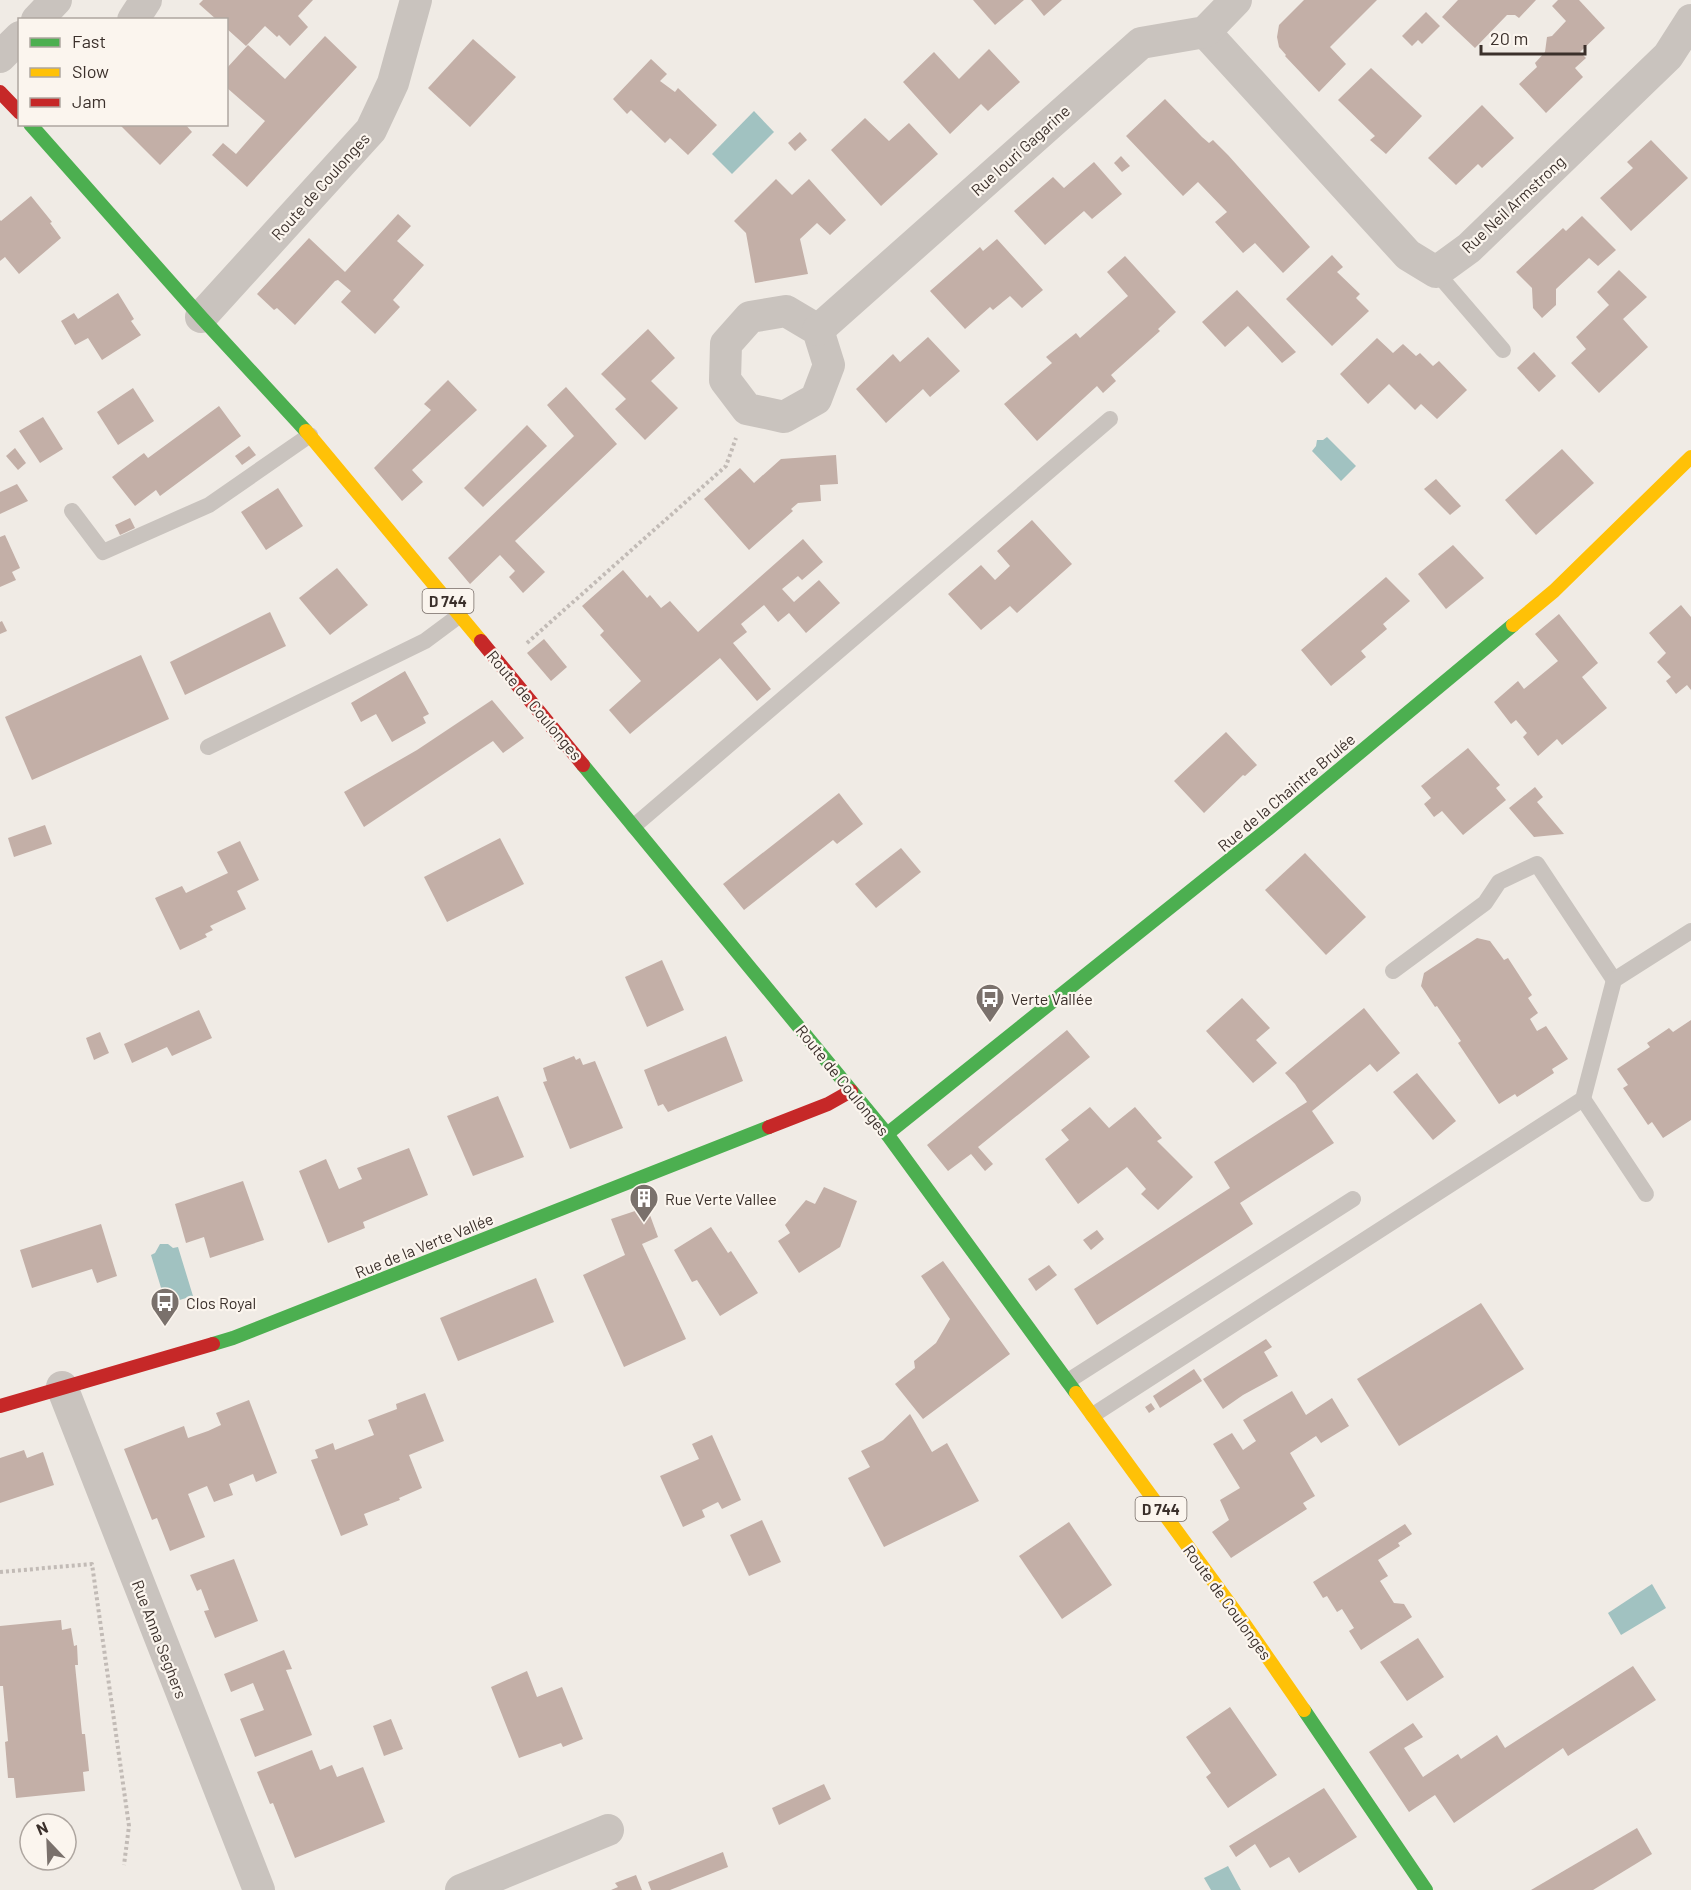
<svg xmlns="http://www.w3.org/2000/svg" width="1691" height="1890" font-family="Barlow,sans-serif">
	<style>
		.water { fill: #a1c2c1 }
		.building { fill: #c3afa7 }
		.lines { fill: none; stroke-linecap: round; stroke-linejoin: round }
		.path { stroke: #c2bbb6; stroke-width: 4; stroke-dasharray: 3 3; stroke-linecap: butt }
		.lane { stroke: #c9c3be; stroke-width: 16 }
		.street { stroke: #c9c3be; stroke-width: 32 }
		.fast { stroke: #4caf50; stroke-width: 14 }
		.slow { stroke: #ffc107; stroke-width: 14 }
		.jam { stroke: #c62828; stroke-width: 14 }
		.labels { text-anchor: middle; dominant-baseline: central; stroke-width: 4.5; stroke-linejoin: round; paint-order: stroke }
		.shield { fill: #fbf5ee; stroke: #756b66; stroke-width: 1.5 }
		.shield-label { font-size: 15px; font-weight: bold; fill: #3b302b }
		.street-label { font-size: 16px; fill: #3b302b; stroke: #fbf5ee }
		.poi-label { font-size: 16px; fill: #3b302b; stroke: #fbf5ee; text-anchor: start }
	</style>
	<rect width="100%" height="100%" fill="#f0ebe5"/>
	<g class="water">
		<polygon points="754,111 774,132 732,174 712,154"/>
		<polygon points="1327,437 1356,466 1341,481 1312,451 1316,446 1317,440 1323,440"/>
		<polygon points="160,1244 168,1244 173,1248 178,1247 193,1296 166,1304 151,1255 155,1253"/>
		<polygon points="1652,1584 1666,1608 1621,1635 1608,1613"/>
		<polygon points="1228,1866 1241,1890 1211,1890 1204,1878"/>
	</g>
	<g class="building">
		<polygon points="203,0 313,0 298,16 308,27 290,46 279,35 277,37 265,26 246,46 226,28 226,20 217,20 199,4"/>
		<polygon points="973,0 1024,0 995,25"/>
		<polygon points="1031,0 1062,0 1044,16"/>
		<polygon points="1304,0 1377,0 1330,47 1346,64 1319,92 1285,56 1286,55 1279,47 1277,37 1279,25"/>
		<polygon points="1458,0 1536,0 1519,18 1515,15 1507,15 1475,48 1442,17"/>
		<polygon points="1558,0 1579,0 1605,28 1580,52 1586,58 1575,68 1583,77 1546,113 1519,84 1537,67 1535,63 1545,52 1547,37 1552,36 1566,21 1552,6"/>
		<polygon points="1426,12 1440,26 1422,44 1418,40 1412,46 1402,36"/>
		<polygon points="325,36 357,67 247,187 212,155 223,143 236,154 265,121 226,87 226,69 248,45 285,79"/>
		<polygon points="473,39 516,77 470,127 428,88"/>
		<polygon points="989,49 1020,82 988,111 981,104 950,134 903,82 934,52 959,79"/>
		<polygon points="651,59 667,74 660,81 675,92 678,88 717,125 688,155 670,138 665,143 631,110 627,114 613,99"/>
		<polygon points="1371,68 1422,116 1386,154 1370,140 1375,136 1338,100"/>
		<polygon points="1165,99 1202,137 1209,143 1213,140 1228,155 1310,247 1283,273 1255,243 1243,253 1215,222 1227,212 1198,182 1183,196 1126,136"/>
		<polygon points="1482,105 1514,138 1482,168 1478,164 1456,185 1428,158"/>
		<polygon points="865,118 889,141 909,123 938,154 881,206 831,150"/>
		<polygon points="119,124 185,124 192,132 160,165"/>
		<polygon points="800,132 807,140 795,151 788,143"/>
		<polygon points="1651,140 1688,178 1631,231 1600,198 1633,168 1627,162"/>
		<polygon points="1121,156 1130,166 1122,172 1114,163"/>
		<polygon points="1094,162 1122,194 1092,219 1084,211 1045,245 1014,211 1053,177 1064,188"/>
		<polygon points="776,179 792,195 809,179 846,220 830,235 817,223 800,239 808,274 755,283 746,233 734,221"/>
		<polygon points="31,196 52,222 50,223 61,238 19,274 5,257 0,261 0,220 1,221"/>
		<polygon points="398,214 411,226 397,241 424,265 393,300 400,307 375,334 341,302 351,291 338,280 335,281 295,325 277,308 274,310 257,294 309,238 345,272"/>
		<polygon points="1582,216 1616,250 1598,266 1589,258 1556,289 1556,305 1542,318 1533,308 1532,288 1516,272 1563,228 1566,231"/>
		<polygon points="997,239 1043,290 1022,308 1010,296 993,310 990,307 965,329 930,291 980,247 983,251"/>
		<polygon points="1332,255 1343,267 1337,272 1360,294 1356,298 1369,311 1332,346 1286,299"/>
		<polygon points="1125,256 1176,312 1158,329 1160,331 1111,375 1116,381 1103,393 1097,386 1037,441 1004,404 1052,363 1046,357 1076,333 1080,338 1128,296 1107,272"/>
		<polygon points="1619,270 1647,297 1623,319 1648,347 1599,393 1571,363 1586,349 1576,337 1609,305 1597,292"/>
		<polygon points="1237,290 1296,352 1282,363 1248,326 1225,347 1202,322"/>
		<polygon points="118,293 134,319 131,321 141,335 102,360 88,338 75,345 61,321 74,313 78,319"/>
		<polygon points="648,329 675,358 651,381 678,408 645,440 615,409 626,399 601,374"/>
		<polygon points="928,337 960,371 930,397 923,389 886,423 856,389 893,354 900,362"/>
		<polygon points="1377,338 1393,353 1403,344 1416,356 1420,353 1433,366 1439,361 1467,390 1437,419 1421,404 1415,410 1389,384 1368,404 1340,374"/>
		<polygon points="1534,352 1556,376 1539,392 1517,368"/>
		<polygon points="448,380 477,410 412,470 423,482 402,501 374,468 431,410 424,404"/>
		<polygon points="566,387 617,444 515,541 545,572 523,593 509,577 515,571 500,555 470,584 448,558 574,436 547,405"/>
		<polygon points="133,388 154,421 118,445 97,412"/>
		<polygon points="219,406 241,436 160,496 156,490 135,506 112,477 144,453 148,458"/>
		<polygon points="43,417 63,449 40,463 19,431"/>
		<polygon points="527,425 547,446 483,507 464,488"/>
		<polygon points="249,446 256,455 242,465 235,456"/>
		<polygon points="15,448 26,463 18,470 6,456"/>
		<polygon points="1562,449 1594,483 1536,535 1505,500"/>
		<polygon points="836,455 838,484 820,485 821,501 798,503 791,509 793,511 749,550 704,499 740,468 754,483 781,459"/>
		<polygon points="1436,479 1461,506 1450,515 1424,489"/>
		<polygon points="17,484 28,501 0,514 0,492"/>
		<polygon points="278,488 303,526 266,550 241,512"/>
		<polygon points="130,518 135,528 120,535 115,525"/>
		<polygon points="1032,520 1072,564 1017,613 1010,606 981,630 948,594 981,565 995,580 1010,566 997,551"/>
		<polygon points="5,535 20,568 12,572 16,580 0,587 0,537"/>
		<polygon points="803,539 823,562 802,580 798,576 782,589 794,602 819,580 840,603 806,633 789,613 778,622 764,605 741,624 747,632 733,643 771,689 757,701 720,658 630,734 609,710 641,681 600,635 604,631 582,606 623,570 647,598 650,595 661,608 670,601 698,632"/>
		<polygon points="1453,545 1484,578 1446,609 1418,574"/>
		<polygon points="337,568 368,605 330,635 299,598"/>
		<polygon points="1386,577 1410,601 1383,624 1387,629 1361,651 1366,657 1331,686 1301,650"/>
		<polygon points="1681,605 1691,617 1691,690 1687,685 1676,694 1666,681 1671,677 1657,662 1666,653 1649,633"/>
		<polygon points="270,612 286,646 185,695 170,662"/>
		<polygon points="1559,614 1598,663 1582,677 1607,708 1562,745 1557,739 1538,756 1523,737 1527,733 1516,720 1511,724 1494,702 1518,681 1524,689 1558,661 1535,634"/>
		<polygon points="2,621 7,631 0,634 0,622"/>
		<polygon points="544,639 567,667 551,681 527,653"/>
		<polygon points="141,655 169,719 32,780 5,717"/>
		<polygon points="405,671 429,714 423,717 426,723 392,742 376,714 361,722 351,703"/>
		<polygon points="492,700 524,738 503,753 493,741 364,827 344,792 417,750"/>
		<polygon points="1226,732 1257,765 1245,776 1243,775 1204,813 1174,781"/>
		<polygon points="1468,748 1500,785 1496,788 1506,800 1463,835 1442,811 1434,817 1424,804 1431,798 1421,786"/>
		<polygon points="1535,787 1543,797 1537,802 1564,834 1534,837 1509,808"/>
		<polygon points="839,793 863,824 837,844 833,840 744,910 723,884"/>
		<polygon points="45,825 52,844 14,857 8,838"/>
		<polygon points="500,838 524,884 447,922 424,877"/>
		<polygon points="240,841 259,880 237,891 246,909 210,926 213,930 205,934 207,937 180,950 155,898 182,886 186,893 228,873 217,852"/>
		<polygon points="901,848 921,872 876,908 855,884"/>
		<polygon points="1305,853 1366,917 1326,955 1265,890"/>
		<polygon points="1477,938 1490,941 1504,960 1508,958 1532,995 1528,998 1538,1013 1530,1019 1537,1031 1546,1026 1568,1059 1552,1069 1554,1073 1517,1097 1515,1094 1499,1104 1458,1043 1461,1041 1437,1006 1435,1007 1421,986 1424,973"/>
		<polygon points="662,960 684,1010 647,1027 625,977"/>
		<polygon points="1242,998 1270,1028 1256,1040 1277,1063 1253,1083 1206,1031"/>
		<polygon points="1364,1008 1400,1053 1377,1072 1370,1064 1312,1111 1334,1143 1240,1203 1253,1224 1097,1325 1074,1289 1230,1188 1214,1162 1307,1102 1295,1084 1285,1073"/>
		<polygon points="199,1010 212,1038 172,1056 167,1047 132,1063 124,1044"/>
		<polygon points="1691,1020 1691,1120 1663,1138 1652,1122 1648,1125 1623,1088 1628,1085 1617,1069 1650,1047 1647,1043 1669,1028 1673,1032"/>
		<polygon points="1067,1030 1090,1057 978,1147 993,1164 985,1171 971,1154 948,1171 927,1145"/>
		<polygon points="100,1032 109,1053 94,1060 86,1038"/>
		<polygon points="726,1036 743,1081 668,1112 663,1104 658,1106 644,1070"/>
		<polygon points="574,1056 576,1060 580,1058 583,1065 595,1061 623,1128 570,1149 543,1082 547,1081 543,1068"/>
		<polygon points="1417,1073 1456,1121 1433,1140 1393,1092"/>
		<polygon points="498,1096 524,1157 473,1176 447,1116"/>
		<polygon points="1090,1107 1109,1128 1135,1107 1162,1138 1157,1141 1193,1177 1158,1210 1141,1194 1146,1189 1127,1167 1078,1204 1045,1159 1069,1140 1061,1130"/>
		<polygon points="409,1148 428,1195 363,1222 365,1228 328,1243 299,1171 326,1159 339,1189 362,1179 357,1168"/>
		<polygon points="243,1181 264,1240 210,1258 204,1237 186,1243 175,1204"/>
		<polygon points="824,1187 857,1201 840,1247 799,1273 778,1241 790,1233 785,1225 806,1200 815,1204"/>
		<polygon points="647,1207 658,1237 642,1244 686,1339 624,1367 583,1275 625,1255 611,1219"/>
		<polygon points="101,1224 117,1276 97,1283 92,1269 32,1288 20,1250"/>
		<polygon points="711,1227 728,1253 731,1251 758,1293 720,1316 697,1280 692,1282 674,1250"/>
		<polygon points="1097,1230 1104,1239 1091,1250 1083,1240"/>
		<polygon points="943,1261 1010,1354 923,1419 895,1384 915,1368 914,1361 936,1343 950,1319 921,1276"/>
		<polygon points="1049,1265 1057,1275 1036,1291 1028,1279"/>
		<polygon points="536,1278 554,1322 458,1361 440,1318"/>
		<polygon points="1481,1303 1524,1369 1399,1446 1357,1379"/>
		<polygon points="1266,1339 1272,1347 1264,1352 1278,1376 1243,1395 1223,1409 1203,1379"/>
		<polygon points="1194,1369 1202,1381 1160,1408 1153,1396"/>
		<polygon points="1292,1391 1306,1415 1332,1398 1349,1426 1321,1443 1316,1436 1290,1453 1315,1496 1303,1503 1307,1509 1231,1558 1212,1532 1229,1520 1220,1500 1240,1488 1213,1444 1232,1433 1243,1450 1256,1441 1243,1420"/>
		<polygon points="425,1393 444,1441 409,1455 422,1488 399,1498 400,1500 364,1514 368,1525 341,1536 311,1460 318,1458 315,1450 333,1443 335,1450 374,1435 368,1420 397,1409 396,1404"/>
		<polygon points="249,1400 277,1473 256,1482 253,1474 229,1484 233,1495 214,1502 207,1486 188,1494 205,1537 170,1551 157,1518 152,1520 124,1449 184,1426 188,1438 208,1431 221,1425 216,1413"/>
		<polygon points="1151,1403 1155,1409 1149,1413 1145,1407"/>
		<polygon points="910,1414 932,1452 947,1443 979,1501 884,1547 848,1478 870,1467 861,1451 883,1440"/>
		<polygon points="712,1435 741,1500 722,1509 718,1502 702,1510 705,1517 683,1527 660,1476 699,1459 692,1444"/>
		<polygon points="24,1450 27,1458 43,1452 54,1485 0,1503 0,1458"/>
		<polygon points="762,1520 781,1562 749,1576 730,1535"/>
		<polygon points="1069,1522 1112,1585 1062,1619 1019,1556"/>
		<polygon points="1405,1524 1412,1534 1398,1543 1400,1546 1378,1560 1388,1576 1380,1581 1394,1603 1404,1604 1412,1617 1361,1650 1349,1631 1354,1628 1342,1609 1337,1612 1327,1596 1323,1598 1313,1582"/>
		<polygon points="234,1559 258,1621 215,1638 204,1611 209,1610 201,1589 197,1591 190,1575"/>
		<polygon points="61,1620 62,1630 71,1628 74,1646 77,1645 78,1665 75,1665 82,1734 85,1734 89,1771 83,1772 85,1791 16,1798 14,1778 8,1778 5,1742 8,1741 3,1686 0,1686 0,1626"/>
		<polygon points="1418,1638 1444,1677 1407,1701 1380,1662"/>
		<polygon points="284,1650 292,1669 286,1670 312,1735 255,1757 240,1719 264,1710 253,1683 231,1692 224,1674"/>
		<polygon points="1633,1666 1656,1700 1568,1756 1563,1748 1454,1823 1435,1795 1409,1812 1369,1752 1413,1723 1423,1737 1404,1748 1423,1777 1458,1754 1461,1759 1497,1735 1505,1748"/>
		<polygon points="527,1671 537,1697 562,1687 583,1739 563,1747 561,1743 519,1758 491,1687"/>
		<polygon points="1230,1707 1277,1775 1228,1808 1206,1777 1211,1773 1186,1737"/>
		<polygon points="391,1719 403,1749 384,1756 373,1726"/>
		<polygon points="312,1750 320,1770 332,1765 337,1777 363,1767 385,1822 295,1858 273,1803 270,1804 257,1772"/>
		<polygon points="824,1784 831,1799 779,1825 772,1808"/>
		<polygon points="1324,1788 1357,1837 1299,1873 1289,1857 1270,1868 1255,1844 1236,1857 1229,1846"/>
		<polygon points="1637,1828 1652,1854 1593,1890 1531,1890"/>
		<polygon points="723,1852 728,1867 670,1890 651,1890 648,1882"/>
		<polygon points="636,1875 642,1890 611,1890 618,1887 615,1883"/>
	</g>
	<g class="lines">
		<g class="path">
			<polyline points="527,643 726,466 736,438"/>
			<polyline points="0,1572 92,1564 129,1826 124,1865"/>
		</g>
		<g class="lane">
			<polyline points="1436,272 1503,350"/>
			<polyline points="72,511 103,552 209,505 310,435"/>
			<polyline points="208,747 425,641 460,615"/>
			<polyline points="634,826 1110,419"/>
			<polyline points="1393,971 1485,903 1499,882 1537,864 1614,980"/>
			<polyline points="1583,1099 1646,1194"/>
			<polyline points="1068,1381 1353,1199"/>
			<polyline points="1093,1415 1583,1099 1614,980 1691,931"/>
		</g>
		<g class="street">
			<polyline points="37,20 56,0"/>
			<polyline points="133,20 146,0"/>
			<polyline points="1205,32 1408,255 1436,272 1469,248 1668,56 1691,20"/>
			<polyline points="0,57 20,37"/>
			<polygon points="786,311 818,330 829,365 816,399 784,417 747,409 725,380 726,344 750,317"/>
			<polyline points="201,317 371,130 393,83 416,0"/>
			<polyline points="818,330 1141,43 1205,32 1236,0"/>
			<polyline points="62,1387 259,1890"/>
			<polyline points="461,1890 608,1830"/>
		</g>
		<g class="fast">
			<polyline points="30,124 201,317 306,431"/>
			<polyline points="583,765 887,1134 1076,1393"/>
			<polyline points="887,1134 1268,829 1513,625"/>
			<polyline points="213,1344 233,1338 769,1127"/>
			<polyline points="1304,1710 1426,1890"/>
		</g>
		<g class="slow">
			<polyline points="306,431 481,641"/>
			<polyline points="1513,625 1554,591 1691,457"/>
			<polyline points="1076,1393 1243,1622 1304,1710"/>
		</g>
		<g class="jam">
			<polyline points="0,92 20,113"/>
			<polyline points="481,641 583,765"/>
			<polyline points="769,1127 828,1104 851,1091"/>
			<polyline points="0,1406 213,1344"/>
		</g>
	</g>
	<defs>
		<g id="bus-pin" transform="scale(1.5)"><path d="M0 17L-7.5 6A9.5 9.5 0 1 1 7.5 6Z" fill="#7a716c" stroke="#fbf5ee"/><path d="M-5-6H5V4H4V6H2V4H-2V6H-4V4H-5ZM-3.5-4V0h7V-4ZM-3.5 1.2v1.5H-2V1.2ZM2 1.2v1.5H3.5V1.2Z" fill="#fff"/></g>
		<g id="building-pin" transform="scale(1.5)"><path d="M0 17L-7.5 6A9.5 9.5 0 1 1 7.5 6Z" fill="#7a716c" stroke="#fbf5ee"/><path d="M-4-6H4V6H1V3H-1V6H-4ZM-2.5-4.3h1.7v1.8h-1.7ZM.8-4.3h1.7v1.8H.8ZM-2.5-1h1.7V.8h-1.7ZM.8-1h1.7V.8H.8Z" fill="#fff"/></g>
	</defs>
	<g fill-rule="evenodd">
		<use href="#bus-pin" x="990" y="998"/>
		<use href="#building-pin" x="644" y="1198"/>
		<use href="#bus-pin" x="165" y="1302"/>
	</g>
	<g class="labels">
		<g class="shield">
			<rect x="422.5" y="589" width="51" height="24" rx="4.5"/>
			<rect x="1135.5" y="1497" width="51" height="24" rx="4.5"/>
		</g>
		<g class="shield-label">
			<text x="448" y="601">D 744</text>
			<text x="1161" y="1509">D 744</text>
		</g>
		<g class="street-label">
			<text transform="translate(1020 150) rotate(-42)">Rue Iouri Gagarine</text>
			<text transform="translate(320 186) rotate(-48)">Route de Coulonges</text>
			<text transform="translate(1513 204) rotate(-43)">Rue Neil Armstrong</text>
			<text transform="translate(535 705) rotate(50)">Route de Coulonges</text>
			<text transform="translate(1286 792) rotate(-40)">Rue de la Chaintre Brulée</text>
			<text transform="translate(843 1080) rotate(51)">Route de Coulonges</text>
			<text transform="translate(424 1245) rotate(-22)">Rue de la Verte Vallée</text>
			<text transform="translate(1228 1602) rotate(54)">Route de Coulonges</text>
			<text transform="translate(160 1639) rotate(69)">Rue Anna Seghers</text>
		</g>
		<g class="poi-label">
			<text x="1011" y="998">Verte Vallée</text>
			<text x="665" y="1198">Rue Verte Vallee</text>
			<text x="186" y="1302">Clos Royal</text>
		</g>
	</g>
	<rect x="18" y="18" width="210" height="108" fill="#fbf5ee" stroke="#aea6a0" stroke-width="1.5"/>
	<rect x="30" y="38" width="30" height="9" fill="#4caf50" stroke="#aea6a0" stroke-width="1.5"/>
	<text x="72" y="48" font-size="18" fill="#3b302b">Fast</text>
	<rect x="30" y="68" width="30" height="9" fill="#ffc107" stroke="#aea6a0" stroke-width="1.5"/>
	<text x="72" y="78" font-size="18" fill="#3b302b">Slow</text>
	<rect x="30" y="98" width="30" height="9" fill="#c62828" stroke="#aea6a0" stroke-width="1.5"/>
	<text x="72" y="108" font-size="18" fill="#3b302b">Jam</text>
	<g transform="translate(48 1842) rotate(337)"><circle r="28" fill="#fbf5ee" stroke="#aea6a0" stroke-width="1.5"/>
	<path d="M0-4.5L10 22L0 15L-10 22Z" fill="#7a716c"/>
	<text y="-9" font-size="16" font-weight="bold" text-anchor="middle" fill="#3b302b">N</text>
	</g>
	<path d="M1481 45v9h104v-9" fill="none" stroke="#3b302b" stroke-width="3"/>
	<text x="1490" y="45" font-size="18" fill="#3b302b" stroke="#fbf5ee" stroke-width="4.5" paint-order="stroke">20 m</text>
</svg>
